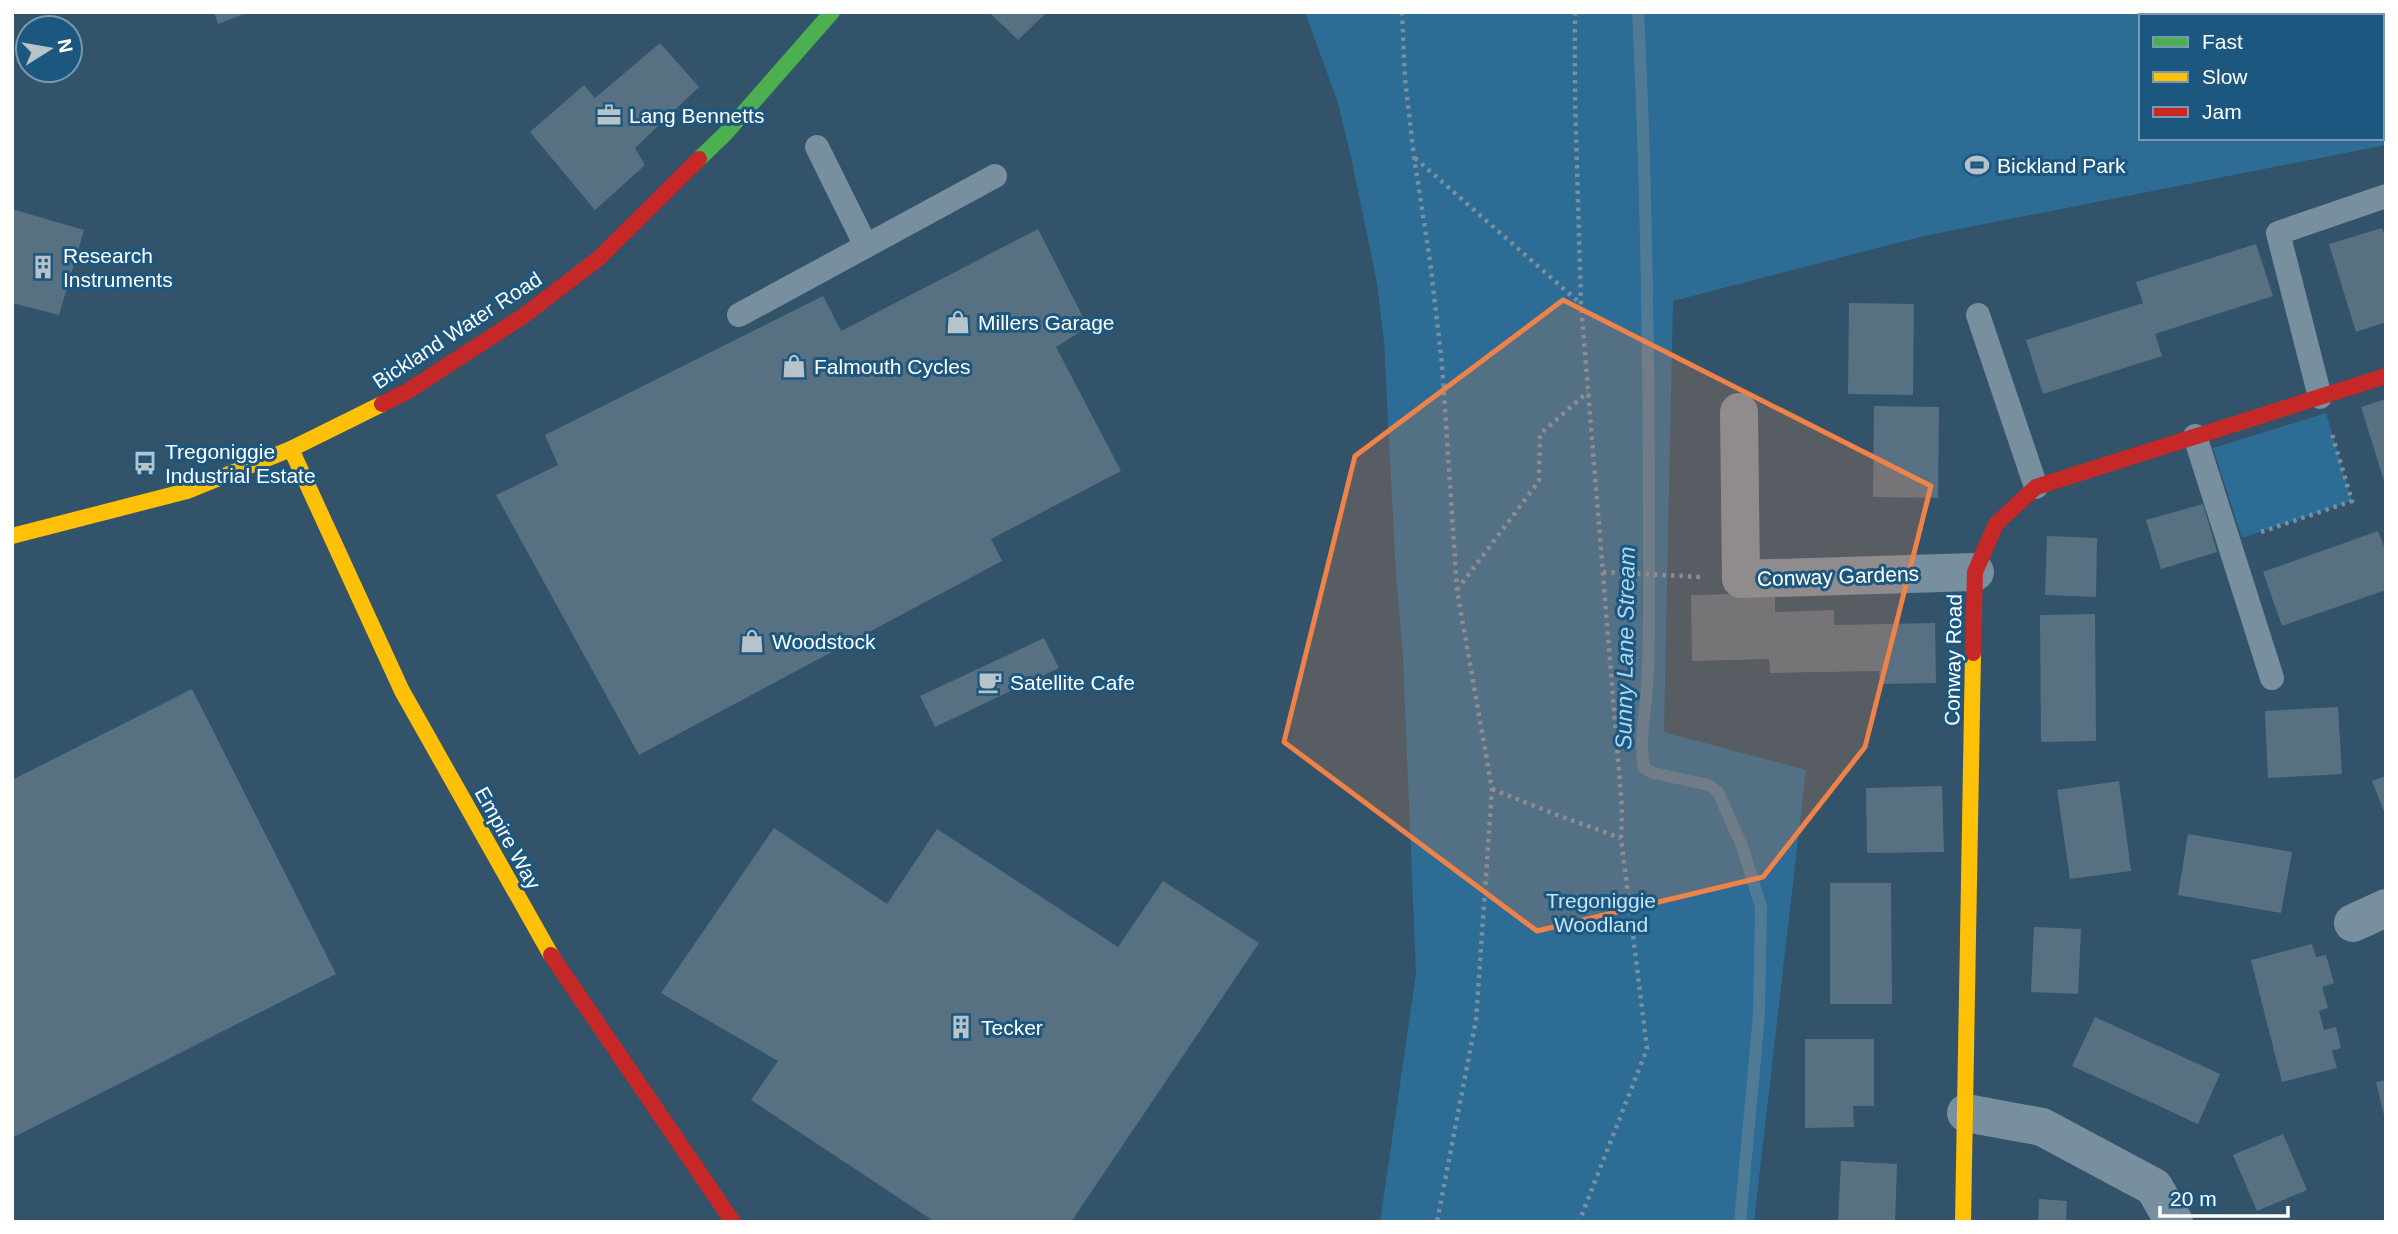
<svg xmlns="http://www.w3.org/2000/svg" width="2398" height="1234" font-family="Arial,sans-serif">
	<style>
		.green { fill: #2d6c94 }
		.lines { fill: none; stroke-linecap: round; stroke-linejoin: round }
		.stream { stroke: #507b97; stroke-width: 12 }
		.building { fill: #587182 }
		.path { stroke: #788f9f; stroke-width: 4.5; stroke-dasharray: 3.5 5; stroke-linecap: butt }
		.lane { stroke: #788f9f; stroke-width: 24 }
		.street { stroke: #788f9f; stroke-width: 38 }
		.fast { stroke: #4caf50; stroke-width: 16 }
		.slow { stroke: #ffc107; stroke-width: 16 }
		.jam { stroke: #c62828; stroke-width: 16 }
		.marked { fill: #ee8249; fill-opacity: 0.2; stroke: #ee8249; stroke-width: 5; stroke-linejoin: round }
		.labels { text-anchor: middle; dominant-baseline: central; stroke-width: 6; stroke-linejoin: round; paint-order: stroke }
		.poi-label { font-size: 21px; fill: #fff; stroke: #1c577f; text-anchor: start }
		.street-label { font-size: 21px; fill: #fff; stroke: #1c577f }
		.park-label { font-size: 21px; fill: #c3e3f7; stroke: #1c577f }
		.water-label { font-size: 23px; font-style: italic; fill: #aad6f1; stroke: #1c577f }
	</style>
	<rect width="100%" height="100%" fill="#325369"/>
	<g class="green">
		<polygon points="1305,12 2380,12 2380,16 2141,16 2141,138 2382,138 2382,25 2386,43 2386,145 1924,236 1673,301 1664,732 1806,770 1754,1222 1380,1222 1416,974 1403,658 1396,576 1384,342 1377,283 1351,157 1338,103"/>
		<polygon points="2326,413 2352,501 2242,538 2213,448"/>
	</g>
	<g class="lines">
		<path class="stream" d="M1638 12C1647 190 1649 368 1649 546 1649 593 1650 641 1647 689 1645 715 1639 741 1644 768L1653 773 1709 785 1718 792 1742 846 1761 907 1759 1015 1740 1222"/>
	</g>
	<g class="building">
		<polygon points="214,12 249,12 218,24"/>
		<polygon points="989,12 1047,12 1018,40"/>
		<polygon points="660,43 699,87 635,148 645,165 595,210 530,132 584,85 595,98"/>
		<polygon points="12,209 84,230 59,315 12,303"/>
		<polygon points="2382,228 2386,240 2386,322 2356,332 2329,244"/>
		<polygon points="1038,229 1088,327 1056,347 1121,471 991,539 1002,561 639,755 496,495 558,465 545,435 823,296 841,331"/>
		<polygon points="2256,244 2273,296 2155,334 2162,356 2043,394 2026,340 2143,303 2136,282"/>
		<polygon points="1849,303 1914,304 1913,395 1848,394"/>
		<polygon points="2386,399 2386,484 2385,484 2361,407"/>
		<polygon points="1874,406 1939,407 1938,498 1873,497"/>
		<polygon points="2203,504 2217,552 2161,569 2146,520"/>
		<polygon points="2378,531 2386,552 2386,590 2282,626 2263,572"/>
		<polygon points="2047,536 2097,538 2096,597 2045,595"/>
		<polygon points="1775,593 1775,612 1834,610 1834,625 1935,623 1936,683 1880,684 1879,671 1770,673 1769,659 1692,661 1691,595"/>
		<polygon points="2095,614 2096,741 2041,742 2040,615"/>
		<polygon points="1044,638 1059,668 935,727 920,696"/>
		<polygon points="192,689 336,974 12,1138 12,780"/>
		<polygon points="2338,707 2342,774 2268,778 2265,711"/>
		<polygon points="2386,776 2386,816 2372,781"/>
		<polygon points="2119,781 2131,871 2070,879 2057,790"/>
		<polygon points="1942,786 1944,852 1867,853 1866,788"/>
		<polygon points="774,828 887,904 937,829 1118,947 1163,881 1259,943 1071,1222 935,1222 751,1100 778,1061 661,993"/>
		<polygon points="2188,834 2292,852 2281,913 2178,895"/>
		<polygon points="1830,883 1891,883 1892,1004 1830,1004"/>
		<polygon points="2034,927 2081,929 2078,994 2031,992"/>
		<polygon points="2312,944 2316,957 2326,955 2334,983 2322,987 2328,1008 2319,1011 2324,1030 2336,1027 2341,1048 2332,1051 2337,1068 2282,1082 2251,960"/>
		<polygon points="2095,1017 2220,1074 2198,1124 2072,1066"/>
		<polygon points="1805,1039 1874,1039 1874,1106 1853,1106 1854,1127 1805,1128"/>
		<polygon points="2386,1080 2386,1119 2385,1119 2376,1082"/>
		<polygon points="2283,1134 2307,1190 2257,1211 2233,1155"/>
		<polygon points="1841,1161 1897,1164 1895,1222 1838,1222"/>
		<polygon points="2039,1199 2067,1201 2066,1222 2038,1222"/>
	</g>
	<g class="lines">
		<g class="path">
			<polyline points="1402,12 1405,79 1414,157 1430,261 1442,364 1457,590 1492,789 1476,1020 1437,1222"/>
			<polyline points="1575,12 1575,99 1581,304 1622,808 1621,838 1647,1049 1579,1222"/>
			<polyline points="1415,158 1581,304"/>
			<polyline points="2261,532 2352,501 2332,434"/>
			<polyline points="1603,572 1702,577"/>
			<polyline points="1457,590 1539,481 1540,434 1588,392"/>
			<polyline points="1492,789 1557,815 1621,838"/>
		</g>
		<g class="lane">
			<polyline points="817,147 866,246"/>
			<polyline points="739,315 995,176"/>
			<polyline points="1978,315 2036,487"/>
			<polyline points="2320,397 2278,233 2386,196"/>
			<polyline points="2195,436 2272,678"/>
		</g>
		<g class="street">
			<polyline points="1739,412 1741,579 1975,572"/>
			<polyline points="2353,923 2386,908"/>
			<polyline points="1966,1113 2042,1127 2154,1187 2174,1222"/>
		</g>
		<polyline class="fast" points="699,159 725,134 832,12"/>
		<g class="slow">
			<polyline points="291,449 402,691 551,955"/>
			<polyline points="12,536 187,491 291,449 382,404"/>
			<polyline points="1963,1222 1973,653"/>
		</g>
		<g class="jam">
			<polyline points="382,404 408,391 522,317 598,259 699,159"/>
			<polyline points="1973,653 1975,572 1996,524 2036,487 2386,376"/>
			<polyline points="551,955 733,1222"/>
		</g>
	</g>
	<path class="marked" d="M1563 300 1931 486 1865 747 1763 877 1537 931 1284 742 1355 456Z"/>
	<defs>
		<g id="office-bare" transform="scale(1.89)"><path d="M-6-3h4V-5.5h4V-3h4V5H-6ZM-1-4.5V-3h2v-1.5ZM-6 0V1H6V0Z" fill="#b7c3ca" stroke="#1c577f" stroke-width="2.5" paint-order="stroke"/></g>
		<g id="stadium-bare" transform="scale(1.89)"><path d="M0-5a6.5 5 0 1 0 0 10a6.5 5 0 1 0 0-10ZM-3.5-1.8h7v3.6h-7Z" fill="#b7c3ca" stroke="#1c577f" stroke-width="2.5" paint-order="stroke"/></g>
		<g id="building-bare" transform="scale(1.89)"><path d="M-4-6H4V6H1V3H-1V6H-4ZM-2.5-4.3h1.7v1.8h-1.7ZM.8-4.3h1.7v1.8H.8ZM-2.5-1h1.7V.8h-1.7ZM.8-1h1.7V.8H.8Z" fill="#b7c3ca" stroke="#1c577f" stroke-width="2.5" paint-order="stroke"/></g>
		<g id="shop-bare" transform="scale(1.89)"><path d="M-5-2.5h2.3a2.7 3.5 0 0 1 5.4 0H5L5.5 6h-11ZM-1.5-2.5h3a1.5 2.3 0 0 0-3 0Z" fill="#b7c3ca" stroke="#1c577f" stroke-width="2.5" paint-order="stroke"/></g>
		<g id="bus-bare" transform="scale(1.89)"><path d="M-5-6H5V4H4V6H2V4H-2V6H-4V4H-5ZM-3.5-4V0h7V-4ZM-3.5 1.2v1.5H-2V1.2ZM2 1.2v1.5H3.5V1.2Z" fill="#b7c3ca" stroke="#1c577f" stroke-width="2.5" paint-order="stroke"/></g>
		<g id="cafe-bare" transform="scale(1.89)"><path d="M-5.5-4.5H6V0H3Q3 3.5 0 3.5H-2.5Q-5.5 3.5-5.5 0ZM3-3.2v2h1.7v-2ZM-6 4.5H4V6H-6Z" fill="#b7c3ca" stroke="#1c577f" stroke-width="2.5" paint-order="stroke"/></g>
	</defs>
	<g fill-rule="evenodd">
		<use href="#office-bare" x="609" y="115"/>
		<use href="#stadium-bare" x="1977" y="165"/>
		<use href="#building-bare" x="43" y="267"/>
		<use href="#shop-bare" x="958" y="322"/>
		<use href="#shop-bare" x="794" y="366"/>
		<use href="#bus-bare" x="145" y="463"/>
		<use href="#shop-bare" x="752" y="641"/>
		<use href="#cafe-bare" x="990" y="682"/>
		<use href="#building-bare" x="961" y="1027"/>
	</g>
	<g class="labels">
		<g class="poi-label">
			<text x="629" y="115">Lang Bennetts</text>
			<text x="1997" y="165">Bickland Park</text>
			<text x="63" y="255">Research<tspan x="63" dy="24">Instruments</tspan></text>
			<text x="978" y="322">Millers Garage</text>
			<text x="814" y="366">Falmouth Cycles</text>
			<text x="165" y="451">Tregoniggie<tspan x="165" dy="24">Industrial Estate</tspan></text>
			<text x="772" y="641">Woodstock</text>
			<text x="1010" y="682">Satellite Cafe</text>
			<text x="981" y="1027">Tecker</text>
		</g>
		<g class="street-label">
			<text transform="translate(457 330) rotate(-33)">Bickland Water Road</text>
			<text transform="translate(1838 576) rotate(-2)">Conway Gardens</text>
			<text transform="translate(1953 660) rotate(-89)">Conway Road</text>
			<text transform="translate(508 838) rotate(61)">Empire Way</text>
		</g>
		<g class="park-label">
			<text x="1601" y="900">Tregoniggie<tspan x="1601" dy="24">Woodland</tspan></text>
		</g>
		<g class="water-label">
			<text transform="translate(1625 648) rotate(-89)">Sunny Lane Stream</text>
		</g>
	</g>
	<rect width="2398" height="1234" fill="none" stroke="#ffffff" stroke-width="28"/>
	<rect x="2139" y="14" width="245" height="126" fill="#1c577f" stroke="#779ab2" stroke-width="2"/>
	<rect x="2153" y="37" width="35" height="10" fill="#4caf50" stroke="#779ab2" stroke-width="2"/>
	<text x="2202" y="49" font-size="21" fill="#ffffff">Fast</text>
	<rect x="2153" y="72" width="35" height="10" fill="#ffc107" stroke="#779ab2" stroke-width="2"/>
	<text x="2202" y="84" font-size="21" fill="#ffffff">Slow</text>
	<rect x="2153" y="107" width="35" height="10" fill="#c62828" stroke="#779ab2" stroke-width="2"/>
	<text x="2202" y="119" font-size="21" fill="#ffffff">Jam</text>
	<g transform="translate(49 49) rotate(79)"><circle r="33" fill="#1c577f" stroke="#779ab2" stroke-width="2"/>
	<path d="M0-5L12 26L0 18L-12 26Z" fill="#b7c3ca"/>
	<text y="-10" font-size="19" font-weight="bold" text-anchor="middle" fill="#ffffff">N</text>
	</g>
	<path d="M2160 1206v10h128v-10" fill="none" stroke="#ffffff" stroke-width="3.5"/>
	<text x="2170" y="1206" font-size="21" fill="#ffffff" stroke="#1c577f" stroke-width="5" paint-order="stroke">20 m</text>
</svg>
